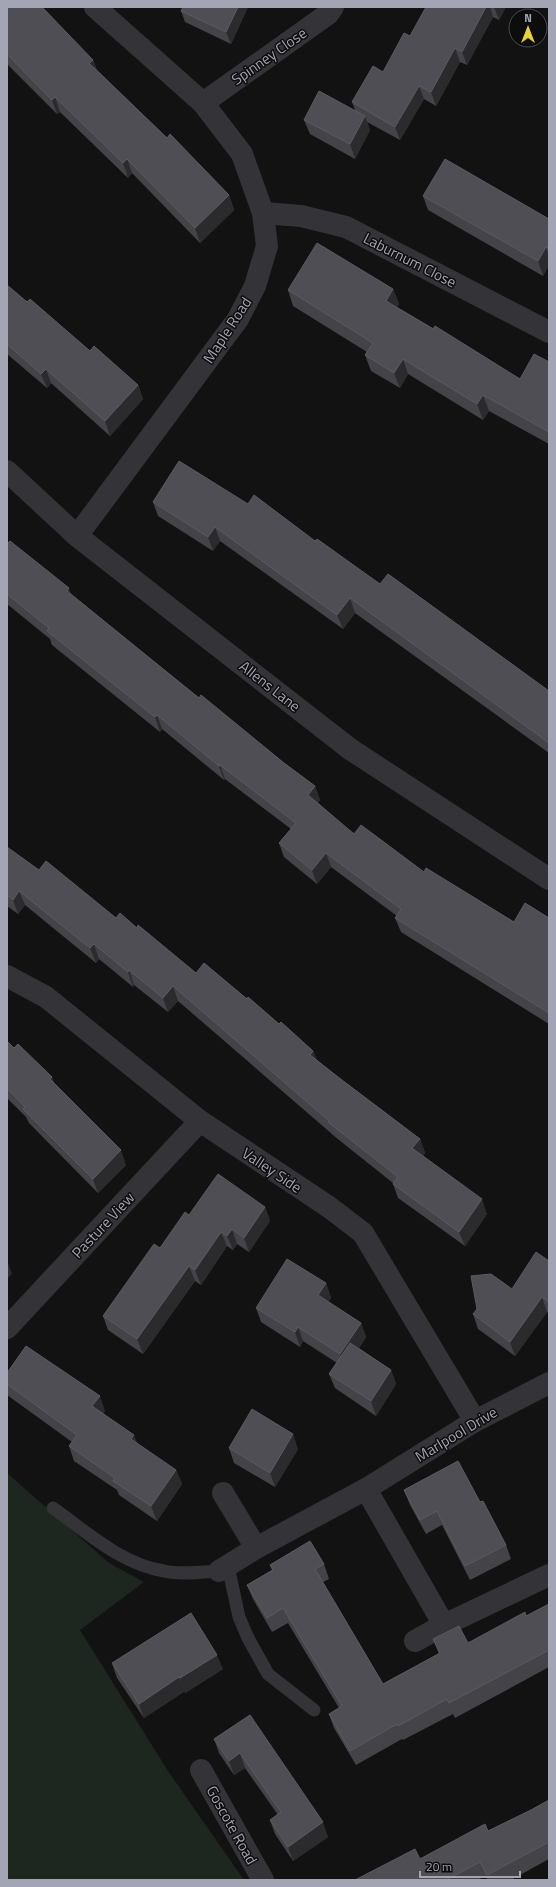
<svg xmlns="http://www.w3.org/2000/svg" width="556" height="1887" font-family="'Titillium Web',sans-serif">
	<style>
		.green { fill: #1e2620 }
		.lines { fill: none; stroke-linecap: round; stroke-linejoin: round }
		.service { stroke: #333338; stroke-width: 13 }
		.minor { stroke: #333338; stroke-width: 22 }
		.tertiary { stroke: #333338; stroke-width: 22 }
		.wall { fill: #434348 }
		.shaded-wall { fill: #2b2b2e }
		.building { fill: #4e4e54; stroke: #5b5c63 }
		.labels { text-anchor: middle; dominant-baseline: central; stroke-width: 3; stroke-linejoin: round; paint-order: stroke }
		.street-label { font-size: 15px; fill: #a4a5b4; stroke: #0d0d0e }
	</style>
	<rect width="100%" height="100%" fill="#121213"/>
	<polygon class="green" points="7,1473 109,1563 144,1582 80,1630 168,1771 244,1880 7,1880"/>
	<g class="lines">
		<g class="service">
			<path d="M53 1508C88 1533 121 1564 164 1571 182 1575 202 1572 219 1571"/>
			<polyline points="228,1566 239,1617 248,1638 268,1674 314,1710"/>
		</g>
		<g class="minor">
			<polyline points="203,103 328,14 333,7"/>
			<polyline points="263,213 301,216 346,227 549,332"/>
			<polyline points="77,536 238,319 255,286 267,246 263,213 242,154 203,103 95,7"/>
			<polyline points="7,976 46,997 200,1121 329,1207 363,1233 475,1421"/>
			<polyline points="7,1328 200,1121"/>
			<polyline points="366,1489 444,1625"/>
			<polyline points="223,1493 256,1548"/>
			<polyline points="219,1571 256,1548 366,1489 475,1421 549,1383"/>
			<polyline points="415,1641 444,1625 549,1575"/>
			<polyline points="201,1770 263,1880"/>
		</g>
		<polyline class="tertiary" points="7,471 77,536 350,749 549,879"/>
	</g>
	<g class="wall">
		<polygon points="7,7 93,60 97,70 167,138 229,195 234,210 200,243 132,173 128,178 60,112 57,114 7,64"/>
		<polygon points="183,7 248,7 231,44 185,22 181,11"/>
		<polygon points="426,7 506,7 499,20 493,17 467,65 460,62 436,106 424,99 400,140 367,122 370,130 355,159 310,134 304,120 355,110 352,102 383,72 410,36"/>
		<polygon points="423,196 549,219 549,265 543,276 428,210"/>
		<polygon points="7,285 27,302 90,351 138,385 143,399 110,436 51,383 47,388 7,354"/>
		<polygon points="393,289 399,304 397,307 520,379 549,362 549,444 489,411 483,420 408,374 400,388 371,371 365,355 367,352 293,306 288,290"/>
		<polygon points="153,502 248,504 315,541 380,584 549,691 549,753 355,613 343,629 220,541 213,551 158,516"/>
		<polygon points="7,544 71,594 136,647 199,698 284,763 315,786 320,800 318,803 354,834 514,922 549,918 549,1024 401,932 395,918 397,916 331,867 317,884 284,857 279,843 291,829 225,779 224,780 162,729 160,732 52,645 50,639 7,604"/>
		<polygon points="7,847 39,870 116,918 137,928 196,973 247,999 313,1051 317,1060 338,1077 420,1139 425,1153 423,1156 487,1214 465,1246 398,1198 393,1184 393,1183 334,1136 332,1134 178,1001 168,1012 134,985 133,987 99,959 96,963 25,905 18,914 7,906"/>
		<polygon points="7,1041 14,1048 52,1077 54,1083 126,1165 98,1193 29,1123 26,1117 7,1098"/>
		<polygon points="265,1207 270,1221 249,1252 237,1244 233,1250 227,1246 201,1285 195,1281 143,1354 108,1330 103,1316 189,1215"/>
		<polygon points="549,1261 549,1313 547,1312 515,1356 478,1329 473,1314 512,1289"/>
		<polygon points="326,1283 331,1298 328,1302 361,1323 366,1337 359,1348 391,1370 396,1384 376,1416 335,1388 329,1374 337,1363 303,1341 300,1347 261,1322 256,1308"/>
		<polygon points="7,1373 105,1411 103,1413 137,1444 176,1470 182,1484 157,1521 119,1495 117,1490 74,1461 69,1446 72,1442 7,1395"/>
		<polygon points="229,1448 298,1449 275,1487 234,1463"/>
		<polygon points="404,1490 480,1502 506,1545 511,1559 470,1580 442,1525 426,1534 410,1505"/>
		<polygon points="324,1564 329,1579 323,1582 383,1684 439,1654 433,1639 468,1643 526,1616 549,1604 549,1667 455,1718 453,1714 403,1740 402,1739 356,1765 334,1728 329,1714 339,1708 288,1623 272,1632 253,1599 247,1585 272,1570 270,1565"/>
		<polygon points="112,1663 223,1669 185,1693 185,1691 144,1718 117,1678"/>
		<polygon points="250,1715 328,1837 293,1861 275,1834 270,1820 278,1815 245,1768 234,1775 219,1753 214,1739"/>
		<polygon points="549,1800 549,1859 511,1880 488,1880 485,1876 478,1880 355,1880 420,1859 488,1831 531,1810"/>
	</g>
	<g class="shaded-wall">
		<polygon points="238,7 248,7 231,44 226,32"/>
		<polygon points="486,7 490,7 493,17 467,65 462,52"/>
		<polygon points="494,7 506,7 499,20"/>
		<polygon points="455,48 460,62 436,106 431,92"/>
		<polygon points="93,60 98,74 89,63"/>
		<polygon points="419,86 424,99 400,140 395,127"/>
		<polygon points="55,97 60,112 57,114 52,100"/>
		<polygon points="365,116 370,130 355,159 350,144"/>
		<polygon points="127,159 132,173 128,178 123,163"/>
		<polygon points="229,195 234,210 200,243 195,228"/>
		<polygon points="546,247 549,256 549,265 543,276 538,261"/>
		<polygon points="393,289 399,304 391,316 386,301"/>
		<polygon points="403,359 408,374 400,388 394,373"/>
		<polygon points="46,369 51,383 47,388 41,374"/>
		<polygon points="138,385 143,399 110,436 105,421"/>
		<polygon points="483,395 489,411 483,420 477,404"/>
		<polygon points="215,527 220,541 213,551 208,537"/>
		<polygon points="69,588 74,603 67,591"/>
		<polygon points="350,598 355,613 343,629 337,615"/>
		<polygon points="157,715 162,729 160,732 155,717"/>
		<polygon points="220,765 225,779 224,780 219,766"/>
		<polygon points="315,786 320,800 313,809 308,795"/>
		<polygon points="326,853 331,867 317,884 312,870"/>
		<polygon points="19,891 25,905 18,914 13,900"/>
		<polygon points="94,944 99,959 96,963 90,948"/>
		<polygon points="129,970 134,985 133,987 128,972"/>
		<polygon points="173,986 178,1001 168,1012 163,998"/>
		<polygon points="313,1051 319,1065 310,1055"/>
		<polygon points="52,1077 57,1091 50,1079"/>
		<polygon points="420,1139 425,1153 417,1163 412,1148"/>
		<polygon points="121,1150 126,1165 98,1193 93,1179"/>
		<polygon points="482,1199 487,1214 465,1246 459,1232"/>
		<polygon points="265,1207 270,1221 249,1252 244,1238"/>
		<polygon points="232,1229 237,1244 233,1250 227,1236"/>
		<polygon points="221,1232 227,1246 201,1285 195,1270"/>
		<polygon points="7,1260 12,1274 7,1279"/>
		<polygon points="189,1266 195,1281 143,1354 137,1339"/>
		<polygon points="326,1283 331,1298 323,1310 318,1295"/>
		<polygon points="542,1297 547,1312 515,1356 510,1342"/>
		<polygon points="361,1323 366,1337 345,1368 340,1354"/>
		<polygon points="298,1327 303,1341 300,1347 295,1332"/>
		<polygon points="391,1370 396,1384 376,1416 371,1401"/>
		<polygon points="100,1396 105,1411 97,1421 92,1406"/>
		<polygon points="293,1434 298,1449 275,1487 270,1473"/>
		<polygon points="134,1435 140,1449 131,1439"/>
		<polygon points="176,1470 182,1484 157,1521 151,1506"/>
		<polygon points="217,1655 223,1669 185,1693 180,1678"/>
		<polygon points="179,1677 185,1691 144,1718 139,1704"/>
		<polygon points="240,1753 245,1768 234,1775 229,1761"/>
		<polygon points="323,1822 328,1837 293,1861 288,1847"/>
	</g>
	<g class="building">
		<polygon points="7,7 42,7 93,60 89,63 167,138 170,134 229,195 195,228 127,159 123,163 55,97 52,100 7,54"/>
		<polygon points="183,7 238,7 226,32 181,11"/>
		<polygon points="426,7 486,7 462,52 455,48 431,92 419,86 395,127 352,102 373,66 383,72 404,33 410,36"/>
		<polygon points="319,91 365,116 350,144 304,120"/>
		<polygon points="445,159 549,219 549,248 546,247 538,261 423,196"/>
		<polygon points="317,243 393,289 386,301 433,329 435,326 520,379 534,354 549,362 549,432 483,395 477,404 403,359 394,373 365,355 373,343 288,290"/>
		<polygon points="7,285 27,302 30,299 90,351 94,346 138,385 105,421 46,369 41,374 7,344"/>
		<polygon points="179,461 248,504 254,495 315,541 317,539 380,584 388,574 549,691 549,743 350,598 337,615 215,527 208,537 153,502"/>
		<polygon points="10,541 69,588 67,591 136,647 199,698 201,695 284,763 315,786 308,795 354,834 361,825 424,872 426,868 514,922 525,903 549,918 549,1013 395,918 401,909 326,853 312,870 279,843 296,823 220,765 219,766 157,715 155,717 47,631 49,628 7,594 7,544"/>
		<polygon points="7,847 39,870 46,861 116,918 120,913 137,928 138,925 196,973 204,963 247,999 248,997 279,1024 281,1022 313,1051 310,1055 338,1077 420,1139 412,1148 482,1199 459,1232 393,1184 398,1177 328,1122 329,1121 173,986 163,998 129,970 128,972 94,944 90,948 19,891 13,900 7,895"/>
		<polygon points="7,1041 14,1048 18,1044 52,1077 50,1079 121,1150 93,1179 23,1109 25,1107 7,1088"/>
		<polygon points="218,1174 265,1207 244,1238 232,1229 227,1236 221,1232 195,1270 189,1266 137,1339 103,1316 154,1244 160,1248 185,1212 189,1215"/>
		<polygon points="536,1252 549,1261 549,1302 542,1297 510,1342 473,1314 477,1309 471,1276 491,1274 512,1289"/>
		<polygon points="287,1259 326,1283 318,1295 361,1323 340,1354 298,1327 295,1332 256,1308"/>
		<polygon points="350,1343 391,1370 371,1401 329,1374"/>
		<polygon points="26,1346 100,1396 92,1406 134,1435 131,1439 176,1470 151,1506 113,1481 115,1478 69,1446 77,1435 7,1384 7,1373"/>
		<polygon points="252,1409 293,1434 270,1473 229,1448"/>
		<polygon points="458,1461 480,1502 483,1501 506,1545 465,1566 437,1511 420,1520 404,1490"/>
		<polygon points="310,1541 324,1564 315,1569 383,1684 440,1653 433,1639 459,1626 468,1643 525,1612 526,1616 549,1604 549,1650 449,1703 447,1699 398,1726 397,1724 350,1751 329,1714 342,1706 283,1608 267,1618 247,1585 273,1570 270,1565"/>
		<polygon points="191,1613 217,1655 180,1678 179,1677 139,1704 112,1663"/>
		<polygon points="250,1715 323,1822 288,1847 270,1820 281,1812 258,1779 240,1753 229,1761 214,1739"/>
		<polygon points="549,1800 549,1842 487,1875 480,1862 446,1880 355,1880 415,1849 420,1859 485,1824 488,1831 531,1810"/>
	</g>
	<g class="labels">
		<g class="street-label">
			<text transform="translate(269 56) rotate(-35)">Spinney Close</text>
			<text transform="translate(410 260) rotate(27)">Laburnum Close</text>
			<text transform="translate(227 330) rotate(-57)">Maple Road</text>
			<text transform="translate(270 686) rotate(38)">Allens Lane</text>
			<text transform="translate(272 1170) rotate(34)">Valley Side</text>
			<text transform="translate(103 1225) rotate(-47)">Pasture View</text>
			<text transform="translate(456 1434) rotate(-31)">Marlpool Drive</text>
			<text transform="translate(232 1825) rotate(61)">Goscote Road</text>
		</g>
	</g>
	<rect width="556" height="1887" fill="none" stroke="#a4a5b4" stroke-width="16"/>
	<g transform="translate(528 28)"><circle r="19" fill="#0d0d0e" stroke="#494a50"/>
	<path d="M0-3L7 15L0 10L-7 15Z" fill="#ebd233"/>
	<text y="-6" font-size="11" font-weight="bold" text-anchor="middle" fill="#a4a5b4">N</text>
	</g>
	<path d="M420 1871v6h100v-6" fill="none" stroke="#a4a5b4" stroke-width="2"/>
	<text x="426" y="1871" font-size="12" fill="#a4a5b4" stroke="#0d0d0e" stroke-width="3" paint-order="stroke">20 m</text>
</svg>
